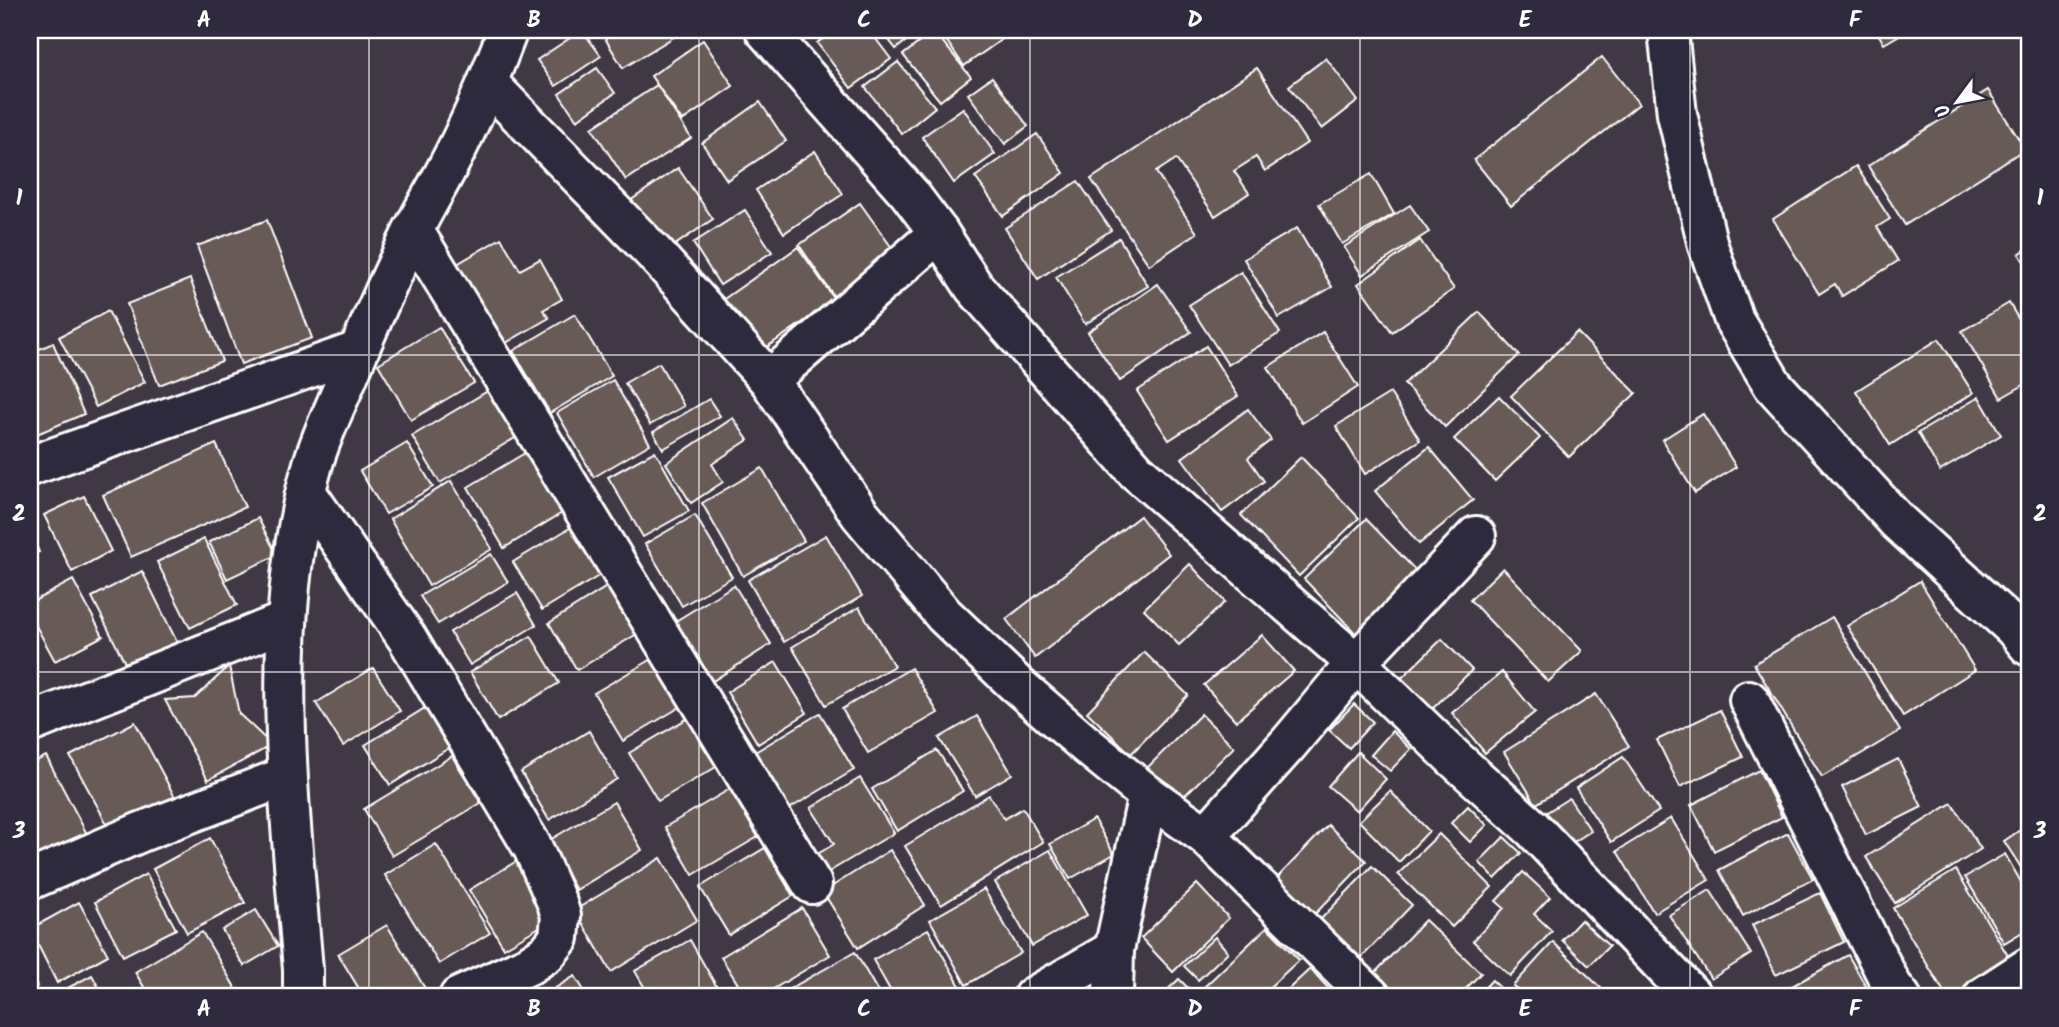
<svg xmlns="http://www.w3.org/2000/svg" width="2059" height="1027" font-family="Kalam,sans-serif">
	<style>
		.building { fill: #675a56; stroke: #fff; stroke-width: 2 }
		.lines { fill: none; stroke-linecap: round; stroke-linejoin: round }
		.street-casing { stroke: #fff; stroke-width: 44 }
		.street { stroke: #2f2a3d; stroke-width: 38 }
		.grid { fill: none; stroke: #fff; stroke-width: 2; stroke-opacity: 0.55 }
		.neatline { fill: none; stroke: #fff; stroke-width: 2.5 }
		.grid-label { font-size: 23px; text-anchor: middle; font-weight: bold; fill: #fff }
	</style>
	<rect width="100%" height="100%" fill="#403844"/>
	<filter id="ink" filterUnits="userSpaceOnUse"><feTurbulence type="fractalNoise" baseFrequency=".0143" numOctaves="2"/><feDisplacementMap in="SourceGraphic" scale="14" xChannelSelector="R" yChannelSelector="G"/><feConvolveMatrix kernelMatrix="1 2 1 2 8 2 1 2 1" color-interpolation-filters="sRGB"/></filter>
	<g filter="url(#ink)">
		<g class="building">
			<polygon points="582,30 601,56 556,86 537,60"/>
			<polygon points="600,30 685,30 623,68"/>
			<polygon points="793,30 817,30 802,42"/>
			<polygon points="835,30 869,30 891,59 851,88 817,43"/>
			<polygon points="881,30 920,30 896,49"/>
			<polygon points="939,30 1015,30 964,66"/>
			<polygon points="1876,30 1908,30 1884,44"/>
			<polygon points="934,31 971,77 940,101 903,55"/>
			<polygon points="703,40 733,86 682,121 651,76"/>
			<polygon points="1602,57 1639,104 1511,206 1474,160"/>
			<polygon points="1326,58 1358,101 1322,129 1289,86"/>
			<polygon points="898,62 935,107 902,134 865,87"/>
			<polygon points="597,68 615,93 577,120 559,94"/>
			<polygon points="1257,68 1307,143 1265,171 1256,157 1234,171 1249,193 1215,216 1176,159 1156,172 1197,233 1149,265 1091,179"/>
			<polygon points="992,77 1028,126 1005,144 968,94"/>
			<polygon points="657,85 691,138 626,180 592,128"/>
			<polygon points="1988,90 2025,149 1905,225 1868,166"/>
			<polygon points="760,102 786,141 727,180 702,143"/>
			<polygon points="963,108 995,154 954,183 922,137"/>
			<polygon points="1037,134 1064,173 1003,216 975,177"/>
			<polygon points="815,151 843,194 784,233 756,190"/>
			<polygon points="1856,166 1890,219 1877,227 1898,261 1842,296 1835,284 1819,294 1773,219"/>
			<polygon points="678,168 713,219 659,256 624,205"/>
			<polygon points="1371,174 1394,214 1342,244 1319,204"/>
			<polygon points="1078,181 1111,230 1038,279 1005,228"/>
			<polygon points="860,203 897,255 835,298 799,245"/>
			<polygon points="1410,205 1429,232 1362,275 1344,247"/>
			<polygon points="745,210 772,252 720,285 693,243"/>
			<polygon points="267,220 312,338 241,364 197,246"/>
			<polygon points="1297,228 1332,287 1279,318 1244,259"/>
			<polygon points="501,238 520,270 540,259 562,299 543,310 549,318 499,347 452,267"/>
			<polygon points="1119,238 1148,286 1085,324 1056,277"/>
			<polygon points="1420,240 1454,289 1392,332 1358,284"/>
			<polygon points="798,247 835,300 761,351 724,299"/>
			<polygon points="2029,247 2029,269 2019,254"/>
			<polygon points="1241,272 1280,333 1228,365 1189,305"/>
			<polygon points="190,279 222,361 159,385 127,304"/>
			<polygon points="1158,284 1191,332 1120,381 1088,332"/>
			<polygon points="2009,303 2029,337 2029,382 2001,398 1962,331"/>
			<polygon points="108,311 145,382 96,407 59,337"/>
			<polygon points="1479,312 1519,355 1445,427 1404,384"/>
			<polygon points="575,314 612,376 550,413 513,351"/>
			<polygon points="439,327 474,383 411,420 378,364"/>
			<polygon points="1323,332 1358,387 1302,423 1268,367"/>
			<polygon points="1577,332 1636,393 1569,457 1511,396"/>
			<polygon points="1939,339 1973,393 1890,445 1856,391"/>
			<polygon points="53,343 84,414 30,437 30,353"/>
			<polygon points="1206,346 1238,396 1169,440 1137,391"/>
			<polygon points="659,363 684,406 650,425 625,383"/>
			<polygon points="613,380 650,444 594,477 557,413"/>
			<polygon points="498,385 525,432 440,483 412,436"/>
			<polygon points="1390,393 1420,440 1365,474 1336,426"/>
			<polygon points="1499,396 1540,438 1495,481 1454,439"/>
			<polygon points="1979,397 2001,435 1940,471 1918,433"/>
			<polygon points="709,399 720,416 663,449 653,432"/>
			<polygon points="1248,409 1271,440 1248,458 1264,481 1222,512 1182,458"/>
			<polygon points="1703,414 1736,467 1695,493 1662,440"/>
			<polygon points="733,418 748,440 712,464 723,482 691,503 666,463"/>
			<polygon points="407,443 433,487 386,514 360,471"/>
			<polygon points="216,444 245,507 131,557 103,495"/>
			<polygon points="1429,447 1473,500 1419,544 1375,491"/>
			<polygon points="530,450 567,510 504,548 468,487"/>
			<polygon points="655,451 689,511 643,537 608,477"/>
			<polygon points="1301,457 1359,518 1299,576 1241,515"/>
			<polygon points="762,468 804,541 743,576 702,503"/>
			<polygon points="451,481 492,549 429,586 390,519"/>
			<polygon points="84,496 111,551 72,572 44,515"/>
			<polygon points="695,515 732,577 682,606 645,544"/>
			<polygon points="1140,516 1169,554 1035,658 1006,619"/>
			<polygon points="258,518 277,555 227,579 209,542"/>
			<polygon points="1366,519 1425,580 1362,640 1304,579"/>
			<polygon points="578,523 607,571 542,610 513,562"/>
			<polygon points="30,532 39,552 30,556"/>
			<polygon points="826,535 862,596 784,642 748,580"/>
			<polygon points="204,539 237,605 190,628 157,562"/>
			<polygon points="491,554 508,582 438,624 420,596"/>
			<polygon points="1190,564 1225,602 1179,645 1144,609"/>
			<polygon points="1503,568 1582,651 1548,682 1470,600"/>
			<polygon points="142,571 177,642 127,667 92,597"/>
			<polygon points="73,580 103,636 55,661 30,615 30,603"/>
			<polygon points="1920,581 1975,670 1903,716 1847,626"/>
			<polygon points="613,583 642,631 577,670 549,623"/>
			<polygon points="734,585 771,644 711,682 674,622"/>
			<polygon points="517,593 536,625 470,665 450,632"/>
			<polygon points="859,607 894,666 826,705 792,647"/>
			<polygon points="1832,617 1900,731 1822,777 1754,664"/>
			<polygon points="1262,635 1294,671 1236,721 1204,685"/>
			<polygon points="531,636 559,683 498,720 470,672"/>
			<polygon points="1442,639 1472,670 1418,723 1387,692"/>
			<polygon points="1144,652 1188,695 1131,754 1087,712"/>
			<polygon points="659,655 687,703 623,741 594,693"/>
			<polygon points="776,662 807,713 758,744 727,692"/>
			<polygon points="30,663 38,677 30,681"/>
			<polygon points="229,666 239,714 272,745 208,780 165,700 195,698"/>
			<polygon points="373,668 400,711 343,746 316,703"/>
			<polygon points="911,668 938,713 868,753 842,709"/>
			<polygon points="1502,672 1535,712 1485,753 1452,713"/>
			<polygon points="1596,694 1629,746 1536,804 1504,752"/>
			<polygon points="1354,704 1373,722 1349,748 1329,730"/>
			<polygon points="425,708 449,748 390,785 365,745"/>
			<polygon points="1720,710 1743,757 1680,787 1657,740"/>
			<polygon points="820,713 854,770 784,812 750,755"/>
			<polygon points="695,714 723,763 658,801 629,753"/>
			<polygon points="1201,714 1234,747 1178,802 1146,769"/>
			<polygon points="977,716 1012,774 975,796 939,738"/>
			<polygon points="135,722 177,801 113,835 70,756"/>
			<polygon points="589,731 617,779 549,820 521,772"/>
			<polygon points="1392,731 1411,749 1390,771 1371,755"/>
			<polygon points="937,750 963,791 897,831 872,789"/>
			<polygon points="1358,752 1386,779 1357,811 1328,786"/>
			<polygon points="46,756 88,836 30,867 30,764"/>
			<polygon points="452,756 481,803 392,856 364,809"/>
			<polygon points="1623,757 1659,811 1611,842 1576,788"/>
			<polygon points="1898,759 1922,807 1866,835 1842,787"/>
			<polygon points="1759,770 1782,817 1714,851 1691,805"/>
			<polygon points="860,778 894,833 827,873 816,855 834,844 811,808"/>
			<polygon points="730,789 758,837 693,875 665,827"/>
			<polygon points="1390,791 1429,831 1399,862 1359,821"/>
			<polygon points="989,795 1004,819 1023,808 1043,842 941,905 905,846"/>
			<polygon points="1569,798 1591,831 1566,847 1544,814"/>
			<polygon points="614,802 642,850 576,890 548,841"/>
			<polygon points="1952,803 1981,849 1895,903 1866,857"/>
			<polygon points="1468,806 1487,825 1470,842 1451,823"/>
			<polygon points="1671,818 1709,880 1654,913 1617,851"/>
			<polygon points="1094,819 1114,854 1070,879 1050,844"/>
			<polygon points="2029,824 2029,880 2004,841"/>
			<polygon points="1328,825 1366,861 1315,914 1277,878"/>
			<polygon points="1788,833 1813,879 1743,916 1719,870"/>
			<polygon points="1439,834 1492,887 1452,927 1398,874"/>
			<polygon points="1504,837 1521,853 1495,879 1479,862"/>
			<polygon points="210,838 245,903 187,933 153,869"/>
			<polygon points="436,844 490,933 439,964 385,875"/>
			<polygon points="765,848 793,896 729,935 700,887"/>
			<polygon points="890,850 925,905 858,948 823,892"/>
			<polygon points="1050,850 1087,915 1032,946 995,882"/>
			<polygon points="2005,854 2029,896 2029,928 2004,943 1965,877"/>
			<polygon points="661,858 697,920 611,972 575,910"/>
			<polygon points="520,859 556,917 504,948 469,890"/>
			<polygon points="1372,866 1412,905 1360,959 1320,920"/>
			<polygon points="1956,870 2013,964 1959,997 1947,997 1893,908"/>
			<polygon points="1523,872 1550,897 1534,914 1552,931 1510,976 1473,941 1504,908 1496,901"/>
			<polygon points="146,874 176,929 123,956 95,902"/>
			<polygon points="1197,884 1229,918 1173,972 1141,938"/>
			<polygon points="984,889 1021,953 966,985 930,920"/>
			<polygon points="1710,890 1751,954 1711,979 1669,915"/>
			<polygon points="1820,893 1844,942 1776,975 1752,925"/>
			<polygon points="79,902 108,955 57,983 30,929"/>
			<polygon points="802,908 830,955 760,997 746,997 721,957"/>
			<polygon points="256,910 278,946 244,966 222,930"/>
			<polygon points="1425,920 1481,973 1458,997 1390,997 1370,978"/>
			<polygon points="1581,920 1609,946 1589,966 1562,940"/>
			<polygon points="387,925 426,990 413,997 364,997 338,954"/>
			<polygon points="1267,927 1299,960 1259,997 1210,997 1202,989"/>
			<polygon points="928,929 964,993 956,997 894,997 873,960"/>
			<polygon points="202,932 236,989 222,997 150,997 135,972"/>
			<polygon points="1215,937 1228,952 1198,980 1184,966"/>
			<polygon points="690,940 718,989 703,997 650,997 635,971"/>
			<polygon points="1553,942 1605,992 1600,997 1525,997 1513,986"/>
			<polygon points="855,952 881,997 789,997 786,991"/>
			<polygon points="1848,955 1872,997 1772,997"/>
			<polygon points="1310,969 1337,997 1280,997"/>
			<polygon points="30,973 37,986 30,990"/>
			<polygon points="92,975 104,997 51,997"/>
			<polygon points="575,976 588,997 541,997"/>
			<polygon points="1179,979 1197,997 1160,997"/>
			<polygon points="1492,980 1510,997 1476,997"/>
			<polygon points="780,991 783,997 768,997"/>
		</g>
		<g class="lines">
			<g class="street-casing">
				<g id="street">
					<polyline points="765,30 909,193 939,233 974,287 1136,471 1356,663 1454,758 1533,829 1693,997"/>
					<polyline points="1668,30 1677,114 1708,246 1734,320 1773,385 1897,521 2014,628 2029,646"/>
					<polyline points="488,83 654,253 769,380 860,514 944,615 1016,684 1084,743 1148,795 1206,836 1371,997"/>
					<polyline points="413,230 812,884"/>
					<polyline points="769,380 939,233"/>
					<polyline points="30,466 358,351"/>
					<polyline points="306,492 407,638 533,848 557,903 561,916 559,938 547,953 529,965 459,997"/>
					<polyline points="1749,700 1892,986 1901,997"/>
					<polyline points="30,723 287,621"/>
					<polyline points="1206,836 1290,742 1356,663 1476,536"/>
					<polyline points="30,880 141,832 287,776"/>
					<path d="M303 997V970C290 809 266 622 313 464 321 436 335 408 346 381 367 330 389 280 413 231 423 210 435 191 446 170 470 125 490 78 508 30"/>
					<polyline points="1033,997 1114,950"/>
					<polyline points="1113,997 1114,950 1148,795"/>
					<polyline points="1983,997 2029,967"/>
				</g>
			</g>
			<use href="#street" class="street"/>
		</g>
	</g>
	<path class="grid" d="M369 30V997M699 30V997M1030 30V997M1360 30V997M1690 30V997M30 355H2029M30 672H2029"/>
	<rect width="2059" height="1027" fill="none" stroke="#2f2a3d" stroke-width="77"/>
	<g transform="translate(1957 102) rotate(238)" stroke="#2f2a3d" stroke-width="5" paint-order="stroke">
	<path d="M0-5L12 26L0 18L-12 26Z" fill="#ffffff"/>
	<text y="-10" font-size="19" font-weight="bold" text-anchor="middle" fill="#ffffff">U</text>
	</g>
	<rect x="38" y="38" width="1983" height="950" class="neatline"/>
	<g class="grid-label">
		<text x="204" y="27">A</text>
		<text x="534" y="27">B</text>
		<text x="864" y="27">C</text>
		<text x="1195" y="27">D</text>
		<text x="1525" y="27">E</text>
		<text x="1855" y="27">F</text>
		<text x="19" y="205">1</text>
		<text x="2040" y="205">1</text>
		<text x="19" y="521">2</text>
		<text x="2040" y="521">2</text>
		<text x="19" y="838">3</text>
		<text x="2040" y="838">3</text>
		<text x="204" y="1016">A</text>
		<text x="534" y="1016">B</text>
		<text x="864" y="1016">C</text>
		<text x="1195" y="1016">D</text>
		<text x="1525" y="1016">E</text>
		<text x="1855" y="1016">F</text>
	</g>
</svg>
